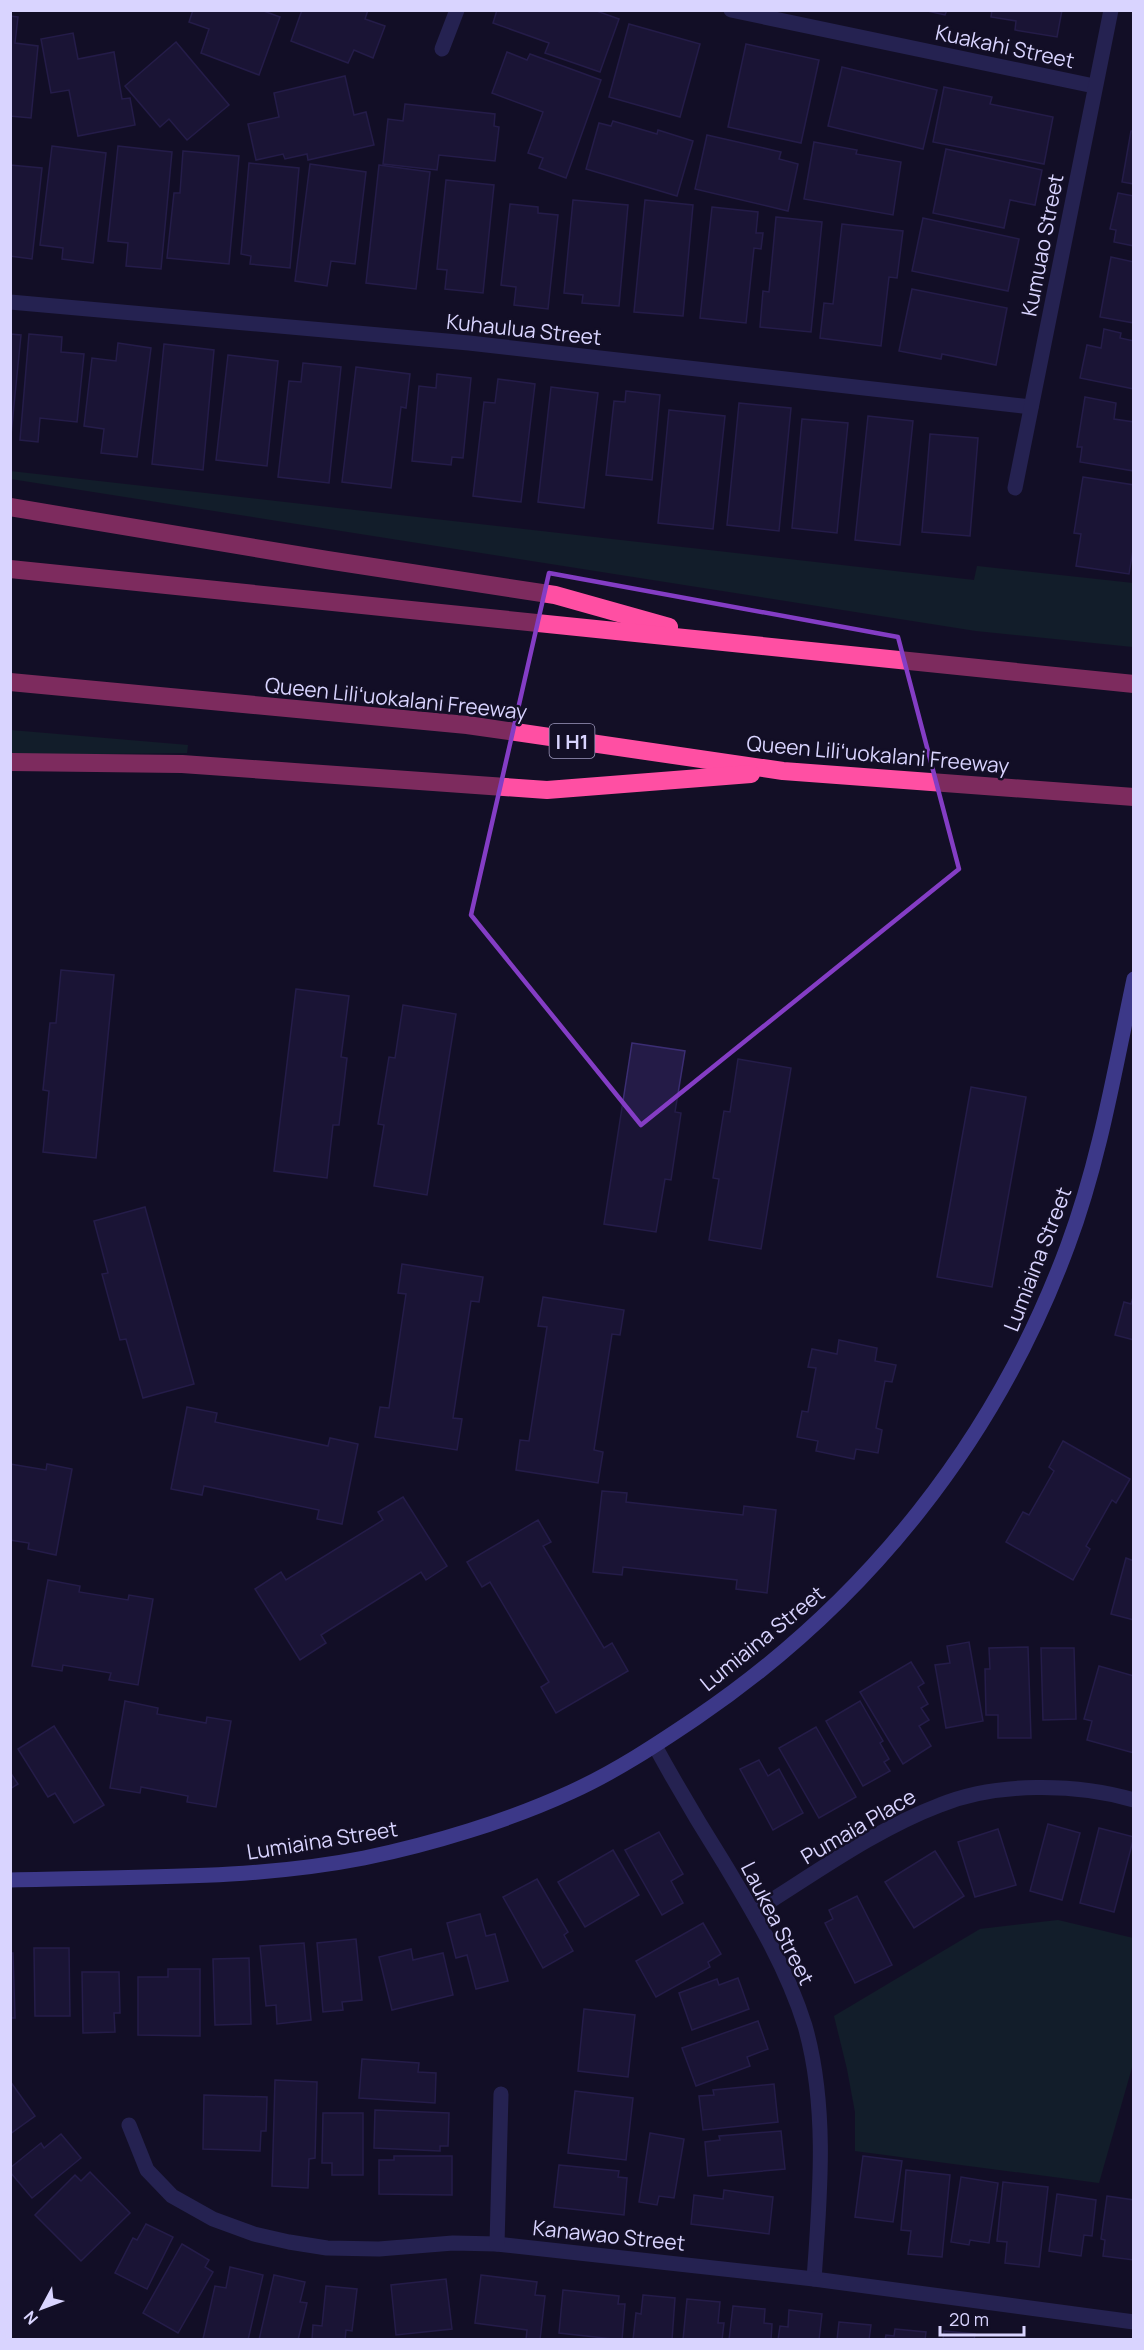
<svg xmlns="http://www.w3.org/2000/svg" width="1144" height="2350" font-family="Manrope,sans-serif">
	<style>
		.green { fill: #12302f }
		.building { fill: #241b47; stroke: #3b2d73; stroke-width: 1.5 }
		.lines { fill: none; stroke-linecap: round; stroke-linejoin: round }
		.street { stroke: #3d3a85; stroke-width: 15 }
		.secondary { stroke: #6f6bff; stroke-width: 15 }
		.highway { stroke: #ff4fa3; stroke-width: 18 }
		.marked { fill: none; stroke: #843dc5; stroke-width: 4.5; stroke-linejoin: round }
		.labels { text-anchor: middle; dominant-baseline: central; stroke-width: 5; stroke-linejoin: round; paint-order: stroke }
		.shield { fill: #130f26; stroke: #9e99be; stroke-width: 1.5 }
		.shield-label { font-size: 20px; font-weight: bold; fill: #d9d4ff }
		.street-label { font-size: 21px; fill: #d9d4ff; stroke: #130f26 }
	</style>
	<rect width="100%" height="100%" fill="#130f26"/>
	<g class="green">
		<polygon points="10,471 974,580 977,566 1133,583 1133,647 976,631 11,479"/>
		<polygon points="10,730 188,745 187,753 11,755"/>
		<polygon points="1058,1920 1133,1938 1133,2064 1099,2183 855,2151 855,2112 847,2069 834,2016 980,1929"/>
	</g>
	<g class="building">
		<polygon points="193,10 261,10 280,17 259,75 201,53 209,29 189,22"/>
		<polygon points="302,10 368,10 365,19 385,26 373,58 354,50 348,63 291,41"/>
		<polygon points="497,10 594,10 619,19 600,72 545,53 549,43 493,23"/>
		<polygon points="923,10 947,10 945,15"/>
		<polygon points="992,10 1062,10 1057,37 1015,30 1016,21 991,17"/>
		<polygon points="10,16 18,17 15,43 38,46 31,118 10,116"/>
		<polygon points="629,24 700,44 680,117 609,97"/>
		<polygon points="73,33 78,59 114,52 122,99 130,98 135,125 78,136 69,90 51,93 41,39"/>
		<polygon points="176,42 229,105 187,140 169,119 160,127 125,86"/>
		<polygon points="746,44 819,60 801,143 728,127"/>
		<polygon points="507,52 527,60 530,54 601,80 566,178 539,168 543,158 528,153 543,112 492,93"/>
		<polygon points="842,67 937,90 923,149 828,126"/>
		<polygon points="345,76 354,115 366,112 374,145 308,160 307,154 285,159 283,154 256,160 248,124 279,117 274,93"/>
		<polygon points="944,87 992,97 990,104 1053,117 1044,164 933,142"/>
		<polygon points="405,104 495,114 494,126 499,127 495,161 439,155 437,170 383,164 388,119 403,121"/>
		<polygon points="613,121 657,134 658,130 693,141 677,196 586,169 599,123 611,126"/>
		<polygon points="1131,131 1134,131 1134,184 1122,182"/>
		<polygon points="707,135 781,152 779,159 798,164 788,211 695,189"/>
		<polygon points="814,142 857,150 856,154 901,162 893,215 804,199"/>
		<polygon points="52,146 106,153 93,263 62,259 63,248 40,245"/>
		<polygon points="118,146 172,152 161,269 126,266 128,243 108,241"/>
		<polygon points="946,149 1042,170 1035,205 1010,200 1004,228 933,213"/>
		<polygon points="183,151 239,156 229,264 167,258 174,193 180,193"/>
		<polygon points="249,163 299,168 290,268 250,264 251,256 241,254"/>
		<polygon points="310,164 366,172 355,264 331,261 327,286 295,281"/>
		<polygon points="10,165 42,168 32,259 10,256"/>
		<polygon points="379,165 430,172 416,289 366,283"/>
		<polygon points="446,180 494,185 483,293 445,289 447,270 437,269"/>
		<polygon points="1118,193 1134,196 1134,246 1114,242 1116,230 1110,229"/>
		<polygon points="573,200 628,205 619,306 582,303 583,295 564,293"/>
		<polygon points="645,200 693,205 683,316 634,312"/>
		<polygon points="510,204 538,207 538,213 558,215 548,309 514,305 516,287 501,285"/>
		<polygon points="712,207 758,212 756,233 763,233 761,249 754,248 746,323 700,318"/>
		<polygon points="776,217 822,222 811,332 760,327 763,291 769,292"/>
		<polygon points="923,218 1019,239 1008,291 912,271"/>
		<polygon points="842,224 903,231 897,278 889,277 881,346 820,338 824,303 833,304"/>
		<polygon points="1111,257 1134,262 1134,323 1100,317"/>
		<polygon points="912,289 1007,308 996,365 942,354 941,359 899,351"/>
		<polygon points="1104,329 1121,333 1120,338 1134,341 1134,389 1080,378 1087,345 1101,348"/>
		<polygon points="10,334 21,335 11,435 10,435"/>
		<polygon points="29,334 62,337 61,352 84,354 77,422 40,418 38,442 20,440"/>
		<polygon points="118,343 151,348 137,457 101,453 104,429 84,426 92,358 116,361"/>
		<polygon points="164,344 214,350 203,470 152,464"/>
		<polygon points="228,355 278,361 267,466 216,460"/>
		<polygon points="303,363 341,367 329,483 278,477 289,381 301,382"/>
		<polygon points="356,367 410,374 406,408 401,407 391,488 342,482"/>
		<polygon points="437,374 471,378 463,458 452,457 451,465 412,461 419,386 436,388"/>
		<polygon points="498,379 535,384 521,502 473,496 484,402 495,403"/>
		<polygon points="551,387 598,393 584,508 538,502"/>
		<polygon points="626,391 660,395 652,480 606,475 614,401 625,402"/>
		<polygon points="1085,397 1116,403 1114,419 1134,422 1134,471 1080,462 1082,447 1077,447"/>
		<polygon points="739,403 791,408 779,531 727,525"/>
		<polygon points="669,410 725,416 713,529 658,523"/>
		<polygon points="868,416 913,421 900,545 855,540"/>
		<polygon points="802,419 848,423 837,533 792,528"/>
		<polygon points="930,434 978,438 970,536 922,532"/>
		<polygon points="1083,477 1134,485 1134,544 1129,574 1076,566 1081,534 1074,533"/>
		<polygon points="61,970 114,975 96,1158 43,1152 49,1091 43,1090 50,1023 56,1023"/>
		<polygon points="296,989 349,996 341,1057 347,1058 339,1125 333,1125 327,1178 274,1171"/>
		<polygon points="403,1005 456,1014 427,1195 374,1186 384,1125 378,1124 389,1057 395,1058"/>
		<polygon points="632,1043 685,1051 675,1112 681,1113 671,1180 665,1179 656,1232 604,1224"/>
		<polygon points="738,1059 791,1068 761,1249 709,1240 719,1179 713,1178 724,1111 730,1112"/>
		<polygon points="971,1087 1026,1097 992,1287 937,1277"/>
		<polygon points="145,1207 194,1384 143,1398 126,1339 120,1340 102,1274 108,1273 94,1221"/>
		<polygon points="402,1264 483,1277 479,1302 471,1301 453,1418 462,1419 457,1450 375,1437 380,1407 389,1408 406,1294 398,1293"/>
		<polygon points="1134,1294 1134,1340 1115,1335 1124,1302 1131,1304"/>
		<polygon points="543,1297 624,1310 620,1335 612,1334 594,1450 603,1452 598,1483 516,1470 520,1440 529,1441 547,1327 538,1326"/>
		<polygon points="839,1340 877,1348 875,1361 896,1365 892,1382 885,1381 876,1428 882,1430 878,1453 856,1449 854,1459 816,1451 818,1441 797,1437 802,1411 808,1412 816,1368 808,1367 812,1349 837,1354"/>
		<polygon points="187,1407 217,1413 215,1422 328,1446 330,1438 358,1444 342,1524 317,1519 319,1510 204,1486 202,1495 171,1489"/>
		<polygon points="1063,1441 1130,1479 1116,1503 1112,1500 1086,1546 1090,1549 1073,1580 1006,1542 1023,1512 1029,1515 1054,1471 1049,1467"/>
		<polygon points="10,1464 46,1470 47,1464 72,1469 56,1555 28,1549 29,1543 10,1540"/>
		<polygon points="602,1491 627,1493 626,1502 743,1515 744,1506 776,1510 767,1593 736,1589 737,1580 623,1567 622,1575 593,1572"/>
		<polygon points="403,1497 447,1566 426,1580 421,1572 321,1635 326,1643 300,1660 255,1589 281,1572 286,1580 383,1520 378,1512"/>
		<polygon points="538,1520 551,1542 543,1546 604,1648 612,1643 628,1671 556,1713 541,1687 549,1682 490,1582 482,1587 467,1562"/>
		<polygon points="1126,1558 1134,1561 1134,1620 1111,1614"/>
		<polygon points="48,1580 80,1586 79,1592 128,1600 129,1595 153,1599 138,1685 109,1680 111,1673 63,1665 62,1671 32,1666"/>
		<polygon points="969,1642 983,1721 946,1728 935,1665 950,1663 947,1646"/>
		<polygon points="1028,1647 1031,1738 998,1738 998,1715 986,1715 985,1669 990,1669 989,1648"/>
		<polygon points="1041,1648 1074,1648 1076,1719 1043,1720"/>
		<polygon points="911,1662 924,1683 918,1687 928,1704 921,1708 929,1720 919,1726 931,1746 903,1764 860,1692"/>
		<polygon points="1099,1666 1134,1676 1134,1753 1087,1740 1092,1721 1084,1719"/>
		<polygon points="125,1701 158,1708 157,1714 206,1723 207,1717 231,1721 216,1807 187,1802 188,1796 141,1787 140,1793 110,1788"/>
		<polygon points="860,1701 883,1741 880,1743 889,1759 884,1762 890,1771 863,1786 826,1721"/>
		<polygon points="54,1726 104,1805 74,1823 55,1793 48,1797 18,1749"/>
		<polygon points="816,1727 856,1797 819,1818 779,1748"/>
		<polygon points="759,1760 768,1776 779,1769 803,1813 773,1830 740,1769"/>
		<polygon points="10,1772 18,1784 10,1789"/>
		<polygon points="1048,1824 1080,1833 1062,1900 1030,1891"/>
		<polygon points="1099,1828 1134,1837 1114,1912 1080,1903"/>
		<polygon points="998,1829 1016,1885 975,1897 958,1842"/>
		<polygon points="659,1832 683,1874 671,1881 683,1903 662,1915 625,1850"/>
		<polygon points="613,1850 639,1895 585,1927 558,1882"/>
		<polygon points="935,1851 964,1896 914,1928 885,1882"/>
		<polygon points="537,1879 568,1932 564,1935 573,1951 543,1968 503,1897"/>
		<polygon points="857,1896 892,1965 855,1983 825,1923 833,1919 829,1910"/>
		<polygon points="480,1914 486,1936 495,1934 508,1981 476,1989 467,1955 456,1958 447,1923"/>
		<polygon points="703,1923 721,1954 708,1962 710,1967 656,1997 636,1961"/>
		<polygon points="356,1939 362,2000 342,2002 343,2010 323,2012 317,1943"/>
		<polygon points="304,1943 311,2020 277,2024 276,2005 266,2006 260,1946"/>
		<polygon points="34,1948 69,1948 70,2016 35,2016"/>
		<polygon points="411,1949 413,1960 443,1953 453,1995 392,2010 379,1957"/>
		<polygon points="10,1953 13,1953 15,2018 10,2018"/>
		<polygon points="249,1958 251,2024 215,2025 213,1959"/>
		<polygon points="168,1969 200,1969 200,2036 138,2035 138,1977 168,1977"/>
		<polygon points="82,1972 119,1972 120,2013 114,2013 115,2032 83,2033"/>
		<polygon points="738,1978 749,2009 692,2030 679,1993 717,1979 719,1985"/>
		<polygon points="584,2009 635,2015 628,2077 578,2071"/>
		<polygon points="758,2021 768,2049 747,2057 750,2066 696,2086 682,2048"/>
		<polygon points="362,2059 419,2063 418,2072 436,2073 435,2103 359,2098"/>
		<polygon points="275,2080 317,2082 315,2158 309,2159 308,2188 272,2186"/>
		<polygon points="10,2081 35,2116 10,2134"/>
		<polygon points="774,2084 778,2122 703,2130 699,2096 714,2095 713,2090"/>
		<polygon points="575,2091 633,2098 626,2160 568,2153"/>
		<polygon points="204,2095 267,2097 266,2131 261,2131 260,2151 203,2149"/>
		<polygon points="375,2110 449,2113 448,2146 440,2146 440,2151 374,2148"/>
		<polygon points="323,2113 363,2113 363,2175 332,2175 332,2163 322,2163"/>
		<polygon points="781,2131 785,2169 708,2176 705,2142 720,2140 719,2136"/>
		<polygon points="650,2133 684,2139 674,2198 659,2196 657,2205 639,2202"/>
		<polygon points="61,2134 81,2158 32,2198 10,2172 10,2168 41,2143 44,2148"/>
		<polygon points="394,2156 452,2156 452,2195 379,2194 379,2160 394,2160"/>
		<polygon points="863,2156 902,2161 893,2222 855,2217"/>
		<polygon points="559,2165 619,2171 618,2177 627,2178 624,2215 554,2207"/>
		<polygon points="906,2170 950,2175 942,2257 908,2254 911,2231 901,2230"/>
		<polygon points="90,2172 130,2213 81,2261 35,2215 75,2175 81,2181"/>
		<polygon points="961,2177 998,2183 989,2243 970,2240 969,2245 951,2242"/>
		<polygon points="1003,2182 1048,2187 1039,2267 1005,2263 1007,2242 997,2241"/>
		<polygon points="724,2190 773,2197 769,2234 691,2224 694,2195 723,2199"/>
		<polygon points="1057,2194 1096,2200 1092,2236 1084,2235 1081,2256 1049,2251"/>
		<polygon points="1107,2196 1134,2200 1134,2260 1103,2256 1105,2240 1101,2239"/>
		<polygon points="146,2224 173,2237 147,2289 115,2273 133,2238 137,2240"/>
		<polygon points="182,2244 209,2260 205,2267 213,2272 178,2333 143,2313"/>
		<polygon points="230,2267 263,2275 248,2340 203,2339 215,2286 226,2288"/>
		<polygon points="274,2275 305,2282 300,2302 307,2303 298,2340 259,2340"/>
		<polygon points="481,2275 537,2282 535,2295 545,2296 540,2340 526,2340 527,2330 475,2323"/>
		<polygon points="446,2279 452,2329 396,2335 391,2285"/>
		<polygon points="326,2286 357,2289 352,2331 346,2330 345,2340 312,2340 313,2325 322,2326"/>
		<polygon points="563,2290 619,2296 618,2304 625,2304 622,2340 559,2333"/>
		<polygon points="643,2295 675,2298 672,2340 633,2340 636,2313 641,2314"/>
		<polygon points="687,2299 720,2302 718,2323 724,2323 722,2340 683,2340"/>
		<polygon points="733,2306 765,2309 764,2323 772,2324 771,2340 729,2340"/>
		<polygon points="789,2310 822,2314 819,2340 778,2340 780,2326 788,2327"/>
		<polygon points="839,2322 871,2325 869,2340 837,2340"/>
		<polygon points="895,2329 926,2332 925,2340 885,2340 886,2335 894,2336"/>
		<polygon points="944,2331 975,2334 974,2340 943,2340"/>
	</g>
	<g class="lines">
		<g class="street">
			<polyline points="731,10 1094,86"/>
			<polyline points="442,49 457,10"/>
			<polyline points="10,302 469,343 1031,407"/>
			<polyline points="1015,488 1111,10"/>
			<path d="M655 1746C677 1786 700 1825 724 1863 755 1915 787 1968 805 2026 828 2107 820 2196 814 2279"/>
			<path d="M753 1912C813 1875 874 1830 940 1805 996 1782 1076 1783 1134 1800"/>
			<polyline points="129,2125 147,2170 172,2196 213,2219 254,2234 289,2242 327,2248 379,2249 453,2243 497,2244 814,2279 1134,2322"/>
			<polyline points="497,2244 501,2094"/>
		</g>
		<path class="secondary" d="M10 1880C129 1876 247 1881 364 1858 432 1844 508 1821 571 1792 615 1772 656 1745 696 1718 867 1602 996 1440 1068 1245 1100 1159 1115 1068 1134 979"/>
		<g class="highway">
			<polyline points="10,507 327,560 555,595 669,627"/>
			<polyline points="10,569 1134,684"/>
			<polyline points="10,682 467,725 783,771 1134,797"/>
			<polyline points="10,762 182,764 547,790 751,774"/>
		</g>
	</g>
	<path d="M0 0H1144V2350H0ZM549 573 898 637 959 869 641 1125 471 915Z" fill="#130f26" fill-opacity=".55" fill-rule="evenodd"/>
	<path class="marked" d="M549 573 898 637 959 869 641 1125 471 915Z"/>
	<g class="labels">
		<rect class="shield" x="549.5" y="724" width="45" height="34" rx="4.5"/>
		<g class="shield-label">
			<text x="572" y="741">I H1</text>
		</g>
		<g class="street-label">
			<text transform="translate(1005 46) rotate(12)">Kuakahi Street</text>
			<text transform="translate(1042 245) rotate(-79)">Kumuao Street</text>
			<text transform="translate(524 329) rotate(6)">Kuhaulua Street</text>
			<text transform="translate(396 698) rotate(6)">Queen Liliʻuokalani Freeway</text>
			<text transform="translate(878 754) rotate(5)">Queen Liliʻuokalani Freeway</text>
			<text transform="translate(1037 1259) rotate(-69)">Lumiaina Street</text>
			<text transform="translate(762 1638) rotate(-39)">Lumiaina Street</text>
			<text transform="translate(858 1826) rotate(-30)">Pumaia Place</text>
			<text transform="translate(322 1840) rotate(-9)">Lumiaina Street</text>
			<text transform="translate(778 1923) rotate(63)">Laukea Street</text>
			<text transform="translate(609 2235) rotate(6)">Kanawao Street</text>
		</g>
	</g>
	<rect width="1144" height="2350" fill="none" stroke="#d9d4ff" stroke-width="24"/>
	<g transform="translate(42 2308) rotate(229)" stroke="#130f26" stroke-width="4.5" paint-order="stroke">
	<path d="M0-4.5L10 22L0 15L-10 22Z" fill="#d9d4ff"/>
	<text y="-9" font-size="16" font-weight="bold" text-anchor="middle" fill="#d9d4ff">N</text>
	</g>
	<path d="M940 2326v9h84v-9" fill="none" stroke="#d9d4ff" stroke-width="3"/>
	<text x="949" y="2326" font-size="18" fill="#d9d4ff" stroke="#130f26" stroke-width="4.5" paint-order="stroke">20 m</text>
</svg>
